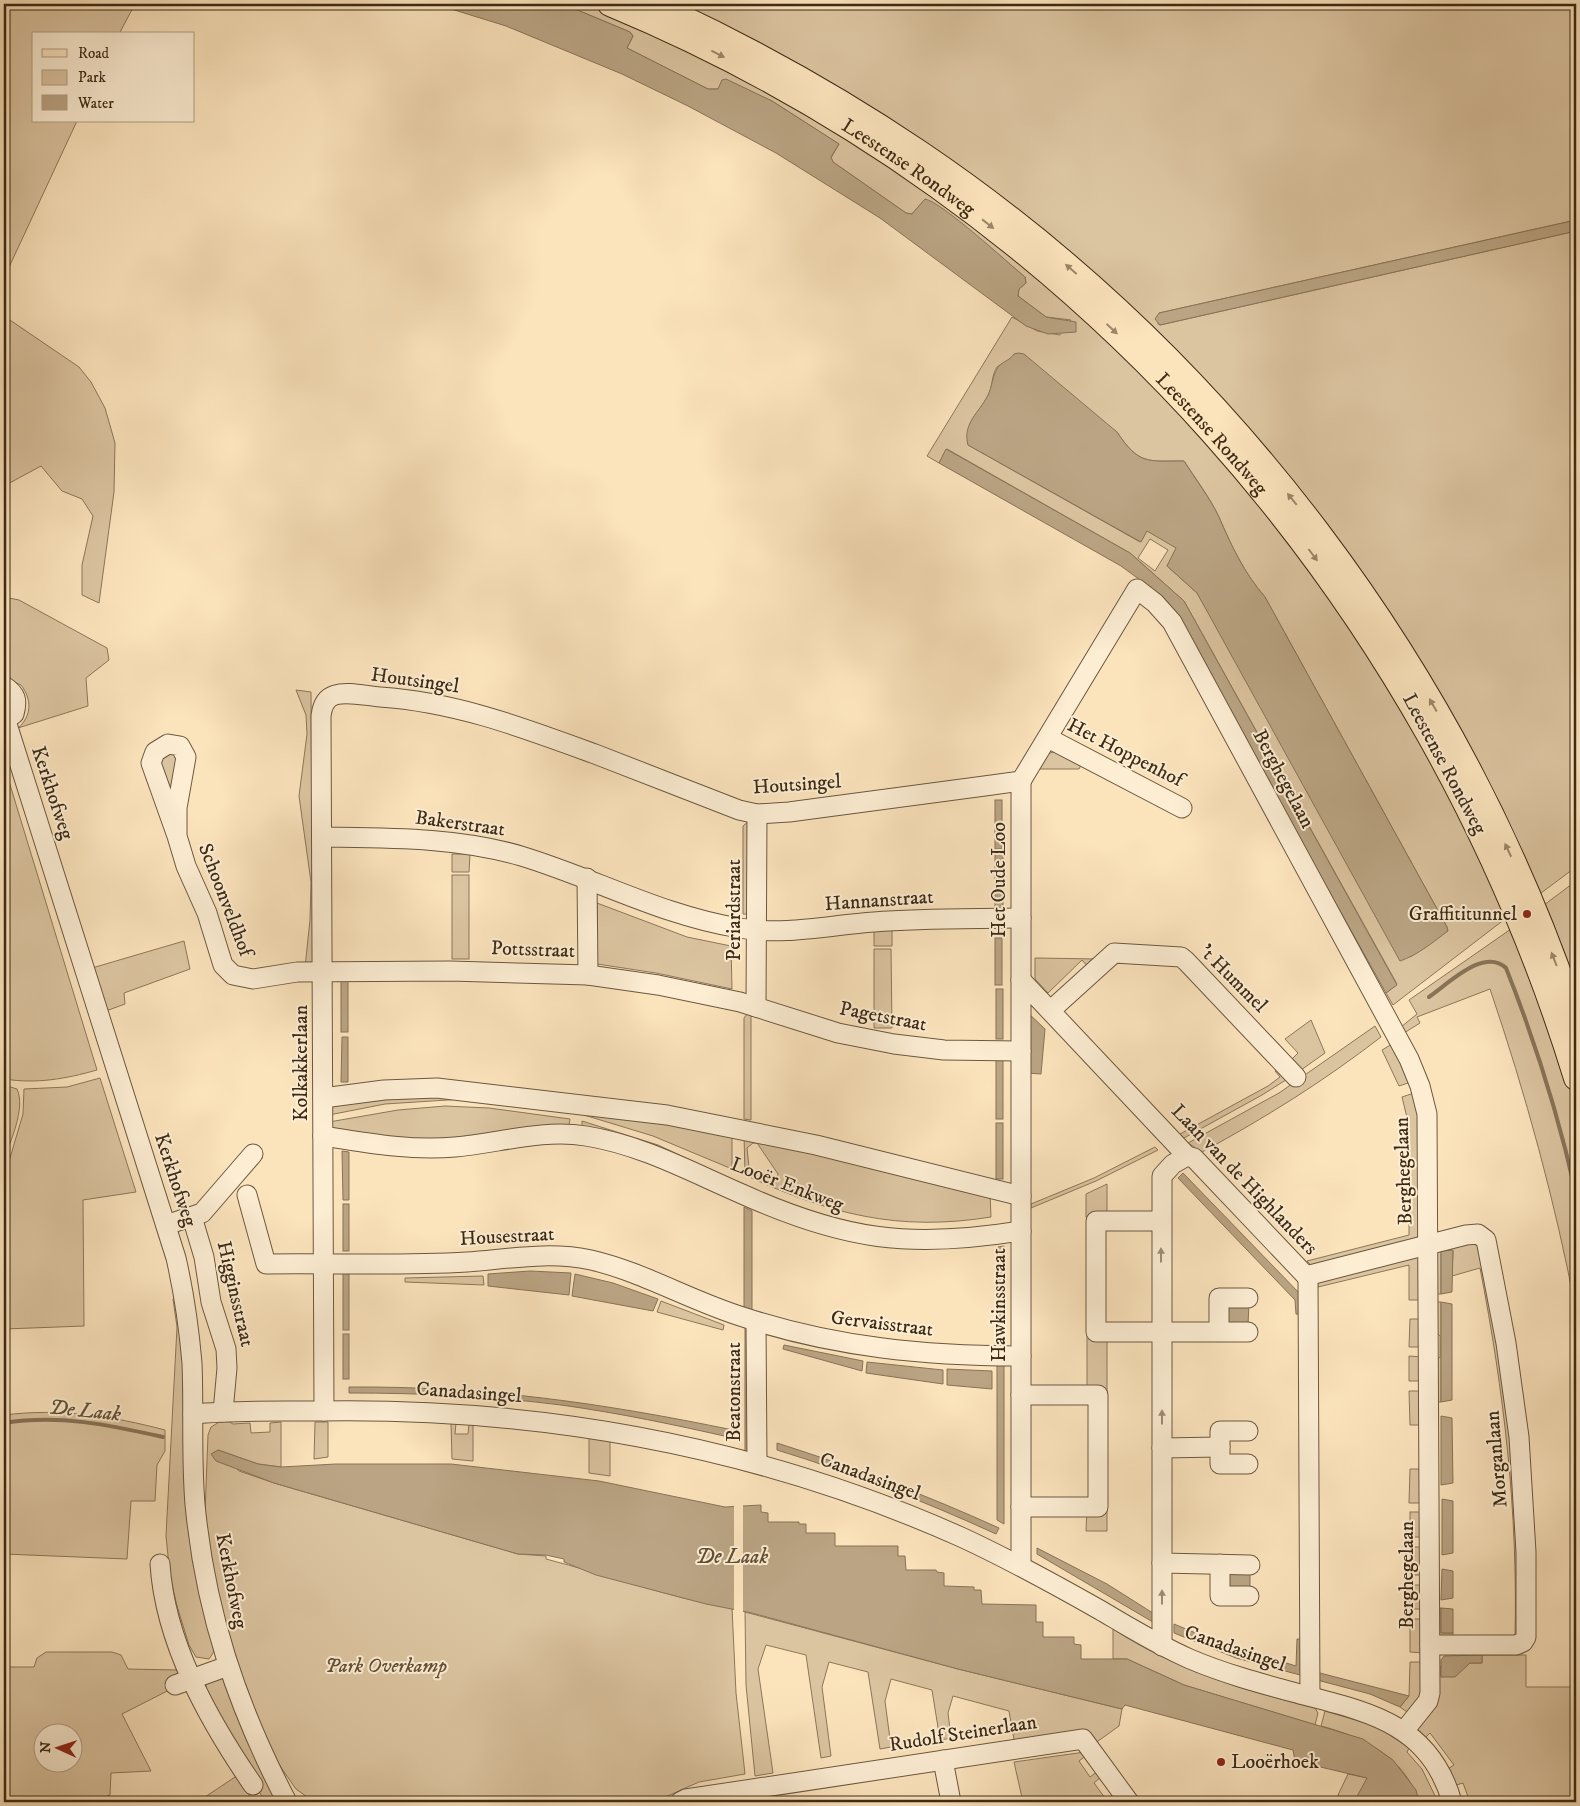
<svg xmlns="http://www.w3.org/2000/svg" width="1580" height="1806" font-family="'IM FELL DW Pica',serif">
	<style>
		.green { fill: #dbc4a0; stroke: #8c775a; fill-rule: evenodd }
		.water { fill: #baa483; stroke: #887357 }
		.pier { fill: #fbe3bc }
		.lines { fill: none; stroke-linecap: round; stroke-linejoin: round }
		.stream { stroke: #887357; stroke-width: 4 }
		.minor-casing { stroke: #6c583f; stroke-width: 21 }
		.major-casing { stroke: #3d2a15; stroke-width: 26 }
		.minor { stroke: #fcedd3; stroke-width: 19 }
		.major { stroke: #fbe3bc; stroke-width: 24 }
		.oneway { fill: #9c8668 }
		.oneway2 { fill: #9c8c74 }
		.poi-dot { fill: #8f2418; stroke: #fcedd3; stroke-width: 2 }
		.labels { text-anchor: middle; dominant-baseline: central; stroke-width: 4; stroke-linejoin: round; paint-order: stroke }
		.street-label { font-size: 20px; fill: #3d2a15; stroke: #fcedd3 }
		.poi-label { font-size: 20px; fill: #3d2a15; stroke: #fcedd3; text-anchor: end }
		.park-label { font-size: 20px; font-style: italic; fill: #645038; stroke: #fcedd3 }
		.water-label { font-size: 21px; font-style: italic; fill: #624f36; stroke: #fcedd3 }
	</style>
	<rect width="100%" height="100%" fill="#fbe3bc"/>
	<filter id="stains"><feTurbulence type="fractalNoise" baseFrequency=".004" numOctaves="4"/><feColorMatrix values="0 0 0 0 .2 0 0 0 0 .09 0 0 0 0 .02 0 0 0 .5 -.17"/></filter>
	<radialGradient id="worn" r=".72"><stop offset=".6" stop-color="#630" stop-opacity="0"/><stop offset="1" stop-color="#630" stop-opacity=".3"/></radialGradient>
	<g class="green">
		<polygon points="4,4 135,4 119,34 34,34 34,121 77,121 4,278"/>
		<path d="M563 4H600L794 99 1053 282 1277 514 1448 776 1505 919 1393 1005 1386 993 1397 984 1184 601 1130 553 947 449 939 463 927 456 1012 317 1037 331 1060 335 1071 320 1046 317 1018 296 1019 289 1026 283 1025 277 951 215 925 199 912 214 906 213 833 162 831 158 839 144 772 101 722 80 719 89H708L627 48 633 36 630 32ZM1011 359 1117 432C1139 465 1147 461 1184 461 1196 479 1210 498 1219 517 1231 545 1244 573 1265 597L1447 927V931L1419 949 1411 957 1197 593 1167 566 1177 548 1147 530 1140 542 968 445C966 419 977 416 988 396 993 387 991 376 997 367 1000 364 1007 362 1011 359ZM1150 539 1168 550 1155 571 1138 558Z"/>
		<polygon points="664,4 1572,4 1576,26 1576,220 1159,313 1158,324 1160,325 1576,231 1576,867 1541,893 1532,890 1201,387"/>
		<polygon points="4,316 79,367 91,382 105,408 115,443 114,492 99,603 82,595 82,565 93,516 82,499 62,491 41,466 4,486"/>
		<path d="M4 597 19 600 107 648 109 660 86 678 88 706 18 728C32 716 32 699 21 685L4 677Z"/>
		<polygon points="296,690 311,692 313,965 305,967 310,920 311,882 299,796 307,734 306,715"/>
		<polygon points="1057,751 1083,761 1079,769 1036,769 1047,754"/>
		<polygon points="164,752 178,755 173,800 158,761"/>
		<path d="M4 765 97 1070C65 1079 37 1084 4 1079Z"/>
		<polygon points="749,821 751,914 743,914 743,826"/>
		<polygon points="452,854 470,854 469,872 452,872"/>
		<rect x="452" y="875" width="17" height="84"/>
		<polygon points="1576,881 1576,1008 1544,905"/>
		<polygon points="597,903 687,937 731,946 732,989 656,973 597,964"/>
		<polygon points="892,929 892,946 874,946 874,930"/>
		<path d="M1511 929 1557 1032 1576 1093V1311C1555 1201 1526 1095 1490 989L1417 1017 1420 1023 1404 1033 1401 1027 1417 1014 1409 1000Z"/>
		<polygon points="184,941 190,969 124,993 125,1004 106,1011 92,968"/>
		<polygon points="874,949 891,949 892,1028 874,1028"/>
		<polygon points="1035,958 1097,959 1088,967 1082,960 1048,993 1035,979"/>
		<polygon points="747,1014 751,1015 751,1120 744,1119 744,1018"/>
		<polygon points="1311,1020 1325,1053 1301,1070 1292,1059 1298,1053 1285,1039"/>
		<path d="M1375 1026 1381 1037C1324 1081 1265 1118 1202 1152L1188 1143 1279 1093Z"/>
		<polygon points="1392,1044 1411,1082 1399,1086 1382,1050"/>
		<polygon points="1279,1068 1289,1078 1262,1095 1184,1138 1180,1134 1268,1086 1280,1077 1275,1071"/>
		<polygon points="100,1078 136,1192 83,1200 84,1326 5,1329 4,1341 4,1178 23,1114 24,1089 67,1087"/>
		<path d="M4 1085 17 1089C26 1109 10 1141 4 1161Z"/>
		<polygon points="395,1093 463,1099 385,1104 329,1115 331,1106"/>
		<polygon points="1414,1093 1419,1112 1420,1242 1314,1269 1307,1261 1409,1235 1409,1126 1402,1097"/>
		<polygon points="445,1106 489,1108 570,1119 569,1125 437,1144 335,1134 329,1122 398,1110"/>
		<polygon points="587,1112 732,1131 732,1169 653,1136 584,1115"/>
		<polygon points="582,1121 658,1145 735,1181 582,1128"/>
		<path d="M744 1134 990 1193 991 1217C897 1232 830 1214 745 1175ZM753 1143H757L778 1174 776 1181 757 1175 749 1167 747 1148Z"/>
		<polygon points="1155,1147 1158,1150 1096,1181 1031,1208 1031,1204 1094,1178"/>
		<polygon points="1107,1184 1107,1218 1086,1217 1086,1194"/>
		<path d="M1473 1239 1481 1243 1484 1252 1498 1327 1496 1336 1499 1356 1503 1359 1514 1438 1510 1443 1512 1465 1517 1469V1476L1520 1520 1516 1529 1518 1559C1528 1570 1519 1584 1519 1597L1522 1601V1633L1514 1640H1444L1438 1637 1437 1608H1441V1633H1453V1637H1515C1518 1511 1504 1392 1480 1268L1452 1276 1453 1251H1441V1294H1436L1437 1249 1441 1246Z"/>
		<polygon points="1419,1253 1422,1300 1409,1300 1409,1265 1318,1287 1317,1278"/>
		<polygon points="483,1276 484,1285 405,1282 405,1278"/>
		<polygon points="173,1299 178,1299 182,1341 185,1484 215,1650 209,1659 196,1657 189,1645 177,1606 170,1576 166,1536 177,1327"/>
		<polygon points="661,1301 724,1325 723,1330 657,1312"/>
		<polygon points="1436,1302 1441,1302 1441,1402 1436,1402 1436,1361 1440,1357 1440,1336 1436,1332"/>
		<polygon points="1410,1319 1423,1319 1423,1347 1409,1347"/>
		<polygon points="1087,1336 1107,1336 1107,1391 1087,1392"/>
		<polygon points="1409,1356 1423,1357 1423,1381 1409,1381"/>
		<polygon points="1409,1391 1423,1391 1423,1425 1410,1425"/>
		<path d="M4 1407V1415C60 1408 112 1416 165 1430V1451L157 1465 155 1501H131L127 1559 4 1554Z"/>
		<path d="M221 1421H228L233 1424 250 1423 251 1433 270 1432V1423L281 1422V1467L258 1464 218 1450 239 1471 274 1483 518 1554 546 1556V1559C605 1574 669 1598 732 1608L736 1693 745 1774 699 1782 654 1802H314L296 1789 280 1766 270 1748 235 1666 209 1559 205 1513 208 1435 211 1427Z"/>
		<polygon points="315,1422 328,1422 328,1457 314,1459"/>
		<polygon points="451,1423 456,1423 455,1434 468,1434 469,1424 473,1424 473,1461 452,1459"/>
		<polygon points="589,1438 610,1441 610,1476 589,1473"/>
		<polygon points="1410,1469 1423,1469 1423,1503 1409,1503"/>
		<polygon points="1087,1509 1107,1510 1107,1531 1086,1531"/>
		<rect x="1410" y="1512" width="14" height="25"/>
		<polygon points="1410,1547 1424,1547 1423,1575 1409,1575"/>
		<rect x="1410" y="1585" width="13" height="24"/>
		<polygon points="745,1612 958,1669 1122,1709 1119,1726 1094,1744 1015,1745 1009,1711 953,1696 948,1713 951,1738 940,1740 932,1690 891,1679 885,1701 891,1747 880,1749 868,1672 829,1662 822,1687 831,1756 821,1758 806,1655 766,1645 758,1669 773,1773 755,1776 746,1685"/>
		<polygon points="1410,1619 1424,1619 1424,1653 1410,1652"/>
		<path d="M1113 1629C1175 1670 1244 1690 1315 1708L1318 1713 1315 1725 1184 1685 1127 1659H1113Z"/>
		<path d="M46 1652H112L121 1655 128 1669 178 1670 183 1683 122 1714 151 1771 111 1773 110 1795 92 1802H4V1667H34L37 1658ZM42 1734H72V1764H42Z"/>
		<polygon points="1482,1655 1526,1655 1526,1687 1576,1687 1576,1802 1470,1802 1463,1783 1453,1786 1446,1770 1454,1765 1430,1733 1423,1740 1417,1733 1417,1727 1437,1666 1441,1666 1441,1677 1470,1663 1482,1663"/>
		<polygon points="1410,1662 1424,1662 1424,1691 1410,1714 1400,1707 1409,1696"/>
		<polygon points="224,1677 237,1716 276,1802 265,1802 204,1693 207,1683"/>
		<path d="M1325 1711 1376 1726 1409 1748 1407 1752 1422 1769 1438 1802H1419C1405 1757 1363 1737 1321 1726Z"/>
		<polygon points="1085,1752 1087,1755 1079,1761 1090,1777 1098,1771 1102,1776 1094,1783 1108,1802 1023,1802 1014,1762"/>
		<polygon points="1348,1774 1368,1778 1354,1802 1341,1802 1338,1795"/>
		<polygon points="238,1775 253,1802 145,1802 145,1798 205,1797"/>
	</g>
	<g class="water">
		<path d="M435 4H563L630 32 633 36 627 48 708 89H718L722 80 726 79 772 101 839 144 831 157 833 162 906 213 912 214 925 199C942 202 1008 263 1025 277L1026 283 1019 289 1018 296 1046 317 1076 322V332L1048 334 1026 326 880 218 776 153 688 106 622 74 506 26Z"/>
		<polygon points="1576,220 1576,231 1160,325 1155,319 1159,313"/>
		<path d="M1018 353 1024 354 1117 432C1139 465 1147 461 1184 461 1195 479 1210 498 1219 517 1231 545 1244 573 1265 597L1447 927 1448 931C1433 942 1418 955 1400 961L1197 593 1167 566 1176 548 1147 531 1141 542 968 445C962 423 980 412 988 395 992 387 992 378 997 369 1000 362 1010 361 1014 354Z"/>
		<polygon points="946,449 1130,553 1184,601 1397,985 1386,993 1170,607 1151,588 1121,566 939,463"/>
		<rect x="995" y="800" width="7" height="49"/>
		<rect x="995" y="853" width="8" height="56"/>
		<rect x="995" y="938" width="7" height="47"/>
		<rect x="341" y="980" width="7" height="52"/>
		<rect x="996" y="989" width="7" height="50"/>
		<polygon points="1026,1011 1045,1029 1041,1074 1026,1073"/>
		<polygon points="342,1037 348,1037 348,1082 341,1082"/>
		<rect x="996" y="1060" width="7" height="59"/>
		<rect x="996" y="1123" width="7" height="56"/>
		<polygon points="342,1151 349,1152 349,1200 343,1200"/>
		<polygon points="1183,1173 1303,1297 1303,1315 1296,1314 1295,1300 1178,1178"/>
		<rect x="343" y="1204" width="6" height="47"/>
		<polygon points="744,1207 752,1211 752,1310 744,1308"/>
		<polygon points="1004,1246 1004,1345 997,1345 998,1247"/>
		<polygon points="1453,1250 1452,1292 1441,1294 1441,1251"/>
		<polygon points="530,1271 571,1273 569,1295 488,1286 488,1274"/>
		<rect x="343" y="1272" width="6" height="58"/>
		<polygon points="575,1274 613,1283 658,1299 653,1311 572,1296"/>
		<polygon points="1441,1302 1452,1304 1452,1400 1441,1402"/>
		<polygon points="1227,1303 1249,1303 1248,1325 1227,1325"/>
		<polygon points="745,1324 750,1328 748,1452 745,1453"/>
		<rect x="343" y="1334" width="6" height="45"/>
		<polygon points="784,1345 863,1361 862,1371 783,1349"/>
		<polygon points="867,1362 943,1370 943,1384 866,1373"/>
		<polygon points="997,1365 1004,1365 1004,1524 997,1520"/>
		<polygon points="947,1369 992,1371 992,1389 947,1385"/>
		<path d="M349 1387C484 1386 602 1403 733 1430V1438C676 1425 619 1413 561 1405 491 1396 420 1393 349 1393Z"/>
		<polygon points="1441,1416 1452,1418 1453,1483 1441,1485"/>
		<path d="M777 1443C853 1467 926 1495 999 1528L996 1534C924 1501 852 1473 777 1450Z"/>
		<polygon points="218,1450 258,1464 281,1467 336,1464 451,1464 599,1481 725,1507 761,1505 761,1512 768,1513 768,1522 799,1522 799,1524 806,1524 806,1533 835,1533 835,1546 898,1546 898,1556 905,1556 906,1570 936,1570 937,1572 944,1573 944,1586 974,1587 974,1590 981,1590 982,1604 1036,1605 1036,1622 1043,1622 1043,1637 1074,1637 1074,1644 1081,1645 1081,1659 1127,1659 1184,1685 1363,1739 1393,1760 1416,1790 1419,1802 1354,1802 1367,1778 1295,1761 1293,1750 1125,1705 1122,1709 958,1669 752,1613 706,1604 596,1575 564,1562 564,1559 546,1555 518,1554 274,1483 216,1461 211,1454"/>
		<polygon points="1442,1499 1453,1501 1453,1553 1442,1555"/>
		<polygon points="1037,1548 1107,1584 1156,1615 1158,1625 1037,1554"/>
		<polygon points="1228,1569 1250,1569 1250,1592 1228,1591"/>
		<polygon points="1442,1569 1453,1571 1453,1598 1441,1600"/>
		<polygon points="1441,1608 1453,1609 1453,1633 1441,1633"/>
		<polygon points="1174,1624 1215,1641 1296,1666 1297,1639 1305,1639 1304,1676 1236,1658 1174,1633"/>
		<polygon points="1482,1655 1482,1663 1470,1663 1455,1677 1441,1677 1441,1660 1444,1656"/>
		<polygon points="1316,1672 1409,1696 1400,1707 1370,1694 1317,1680"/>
	</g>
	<polygon class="pier" points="743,1502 743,1614 734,1611 734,1503"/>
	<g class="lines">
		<g class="stream">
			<path d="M1429 997C1448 984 1484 947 1506 968 1535 1041 1559 1117 1576 1194"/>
			<path d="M4 1423C59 1414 109 1425 163 1437"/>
		</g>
		<g class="minor-casing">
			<g id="minor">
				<path d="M4 686C16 694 18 700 14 714L4 721"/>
				<path d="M6 721 176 1258C184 1293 189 1328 192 1363 194 1410 191 1457 195 1504 205 1612 237 1706 287 1802"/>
				<polyline points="1048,738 1182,808"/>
				<polyline points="1021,781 1021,980"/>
				<polyline points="177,836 151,763 155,752 168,744 180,746 186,757 177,808 177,836 186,866 207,913 223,965 233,975 253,979 297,972 450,971 588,975 658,985 740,1002 838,1033 894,1044 944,1050 1021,1051"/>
				<path d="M322 837C388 838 457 837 521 856 594 878 663 916 739 928 784 936 830 925 874 922 923 918 972 919 1021 918"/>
				<polyline points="587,878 588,975"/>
				<polyline points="756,1007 757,814"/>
				<polyline points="1051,1010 1114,953 1181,957 1186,961 1296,1077"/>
				<polyline points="323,1098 384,1090 437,1088 667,1115 816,1145 1021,1196"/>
				<path d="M323 1136C367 1143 411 1151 455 1147 499 1143 542 1129 586 1136 642 1145 691 1172 742 1194 844 1240 910 1249 1021 1231"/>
				<path d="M247 1195 266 1264C333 1263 400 1266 467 1262 509 1259 549 1251 591 1260 643 1272 691 1301 743 1317 834 1347 926 1356 1021 1356"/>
				<polyline points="192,1217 204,1257 211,1302 226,1349 227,1368 223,1412"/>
				<polyline points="1161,1221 1096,1221 1096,1332 1248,1332"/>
				<polyline points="166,1225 202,1213 253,1154"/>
				<polyline points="1306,1276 1466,1235 1478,1234 1486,1240 1506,1343 1519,1437 1526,1552 1526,1637 1523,1642 1516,1645 1430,1645"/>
				<polyline points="756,1322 757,1463"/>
				<polyline points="1219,1331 1219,1298 1248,1298"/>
				<path d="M324 1411 321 716C322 707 325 698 335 695 348 691 366 696 380 697 456 702 524 728 595 754 643 773 691 791 739 810L757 814 789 812 992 785 1021 781 1137 589 1155 603 1172 622 1409 1059 1420 1086 1427 1114 1430 1693 1428 1701 1404 1731"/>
				<path d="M193 1414C234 1410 275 1411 316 1411 538 1407 757 1446 961 1537 1009 1559 1054 1584 1100 1610 1129 1627 1158 1645 1190 1659 1225 1674 1263 1684 1300 1694 1369 1712 1430 1724 1452 1802"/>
				<polyline points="1162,1448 1220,1447"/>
				<polyline points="1248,1464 1220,1464 1220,1431 1248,1431"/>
				<polyline points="1021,1507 1098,1507 1098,1395 1021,1395"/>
				<polyline points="1162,1563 1250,1565"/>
				<path d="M160 1564C165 1643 209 1721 253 1785"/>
				<polyline points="1220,1564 1220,1596 1249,1596"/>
				<polyline points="1021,1566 1021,980 1187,1156 1194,1158 1308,1278 1310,1696"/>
				<polyline points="1162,1646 1162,1176 1173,1164 1187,1156"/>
				<polyline points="175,1685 228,1666"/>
				<polyline points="943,1760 951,1802"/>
				<polyline points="680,1802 686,1799 1083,1739 1129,1802"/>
			</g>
		</g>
		<g class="major-casing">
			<g id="major">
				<path id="s1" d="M610 4C1077 198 1428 596 1576 1078"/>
				<path d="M654 4C747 47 836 96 920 153 1226 360 1460 672 1576 1022"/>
			</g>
		</g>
		<use href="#minor" class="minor"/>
		<use href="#major" class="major"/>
	</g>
	<defs><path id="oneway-solid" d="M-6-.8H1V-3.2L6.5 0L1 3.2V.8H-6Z" transform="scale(1.25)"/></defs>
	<g class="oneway">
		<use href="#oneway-solid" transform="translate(718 54) rotate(27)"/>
		<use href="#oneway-solid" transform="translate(988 224) rotate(38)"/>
		<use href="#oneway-solid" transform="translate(1071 269) rotate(-139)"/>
		<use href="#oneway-solid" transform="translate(1112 329) rotate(43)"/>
		<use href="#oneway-solid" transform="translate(1292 499) rotate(-129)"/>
		<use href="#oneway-solid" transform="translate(1313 555) rotate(53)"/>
		<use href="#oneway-solid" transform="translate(1433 705) rotate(-120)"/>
		<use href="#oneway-solid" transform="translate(1508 850) rotate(-115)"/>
		<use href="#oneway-solid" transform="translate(1554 959) rotate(-111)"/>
	</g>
	<g class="oneway2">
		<use href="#oneway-solid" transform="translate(1161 1255) rotate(-90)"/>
		<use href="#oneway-solid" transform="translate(1162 1417) rotate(-90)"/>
		<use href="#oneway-solid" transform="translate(1162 1597) rotate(-90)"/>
	</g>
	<g class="poi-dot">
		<circle cx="1527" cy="914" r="5"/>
		<circle cx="1221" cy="1762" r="5"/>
	</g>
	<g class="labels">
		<g class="street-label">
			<text stroke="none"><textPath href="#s1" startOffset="341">Leestense Rondweg</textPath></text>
			<text stroke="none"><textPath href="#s1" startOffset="746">Leestense Rondweg</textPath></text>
			<text transform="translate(415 681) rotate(8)">Houtsingel</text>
			<text transform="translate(1125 753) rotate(27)">Het Hoppenhof</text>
			<text transform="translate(1444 764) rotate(62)">Leestense Rondweg</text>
			<text transform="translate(1283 779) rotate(62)">Berghegelaan</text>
			<text transform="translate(797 785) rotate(-4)">Houtsingel</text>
			<text transform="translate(52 793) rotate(72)">Kerkhofweg</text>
			<text transform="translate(460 824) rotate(8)">Bakerstraat</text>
			<text transform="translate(999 880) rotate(-90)">Het Oude Loo</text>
			<text transform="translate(225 900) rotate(69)">Schoonveldhof</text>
			<text transform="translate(879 901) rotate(-4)">Hannanstraat</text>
			<text transform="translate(734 910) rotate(-90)">Periardstraat</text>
			<text transform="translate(533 950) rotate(2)">Pottsstraat</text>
			<text transform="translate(1233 979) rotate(45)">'t Hummel</text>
			<text transform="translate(883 1017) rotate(11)">Pagetstraat</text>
			<text transform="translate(301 1063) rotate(-90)">Kolkakkerlaan</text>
			<text transform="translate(1404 1171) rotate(-92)">Berghegelaan</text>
			<text transform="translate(175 1180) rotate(72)">Kerkhofweg</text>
			<text transform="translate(1244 1180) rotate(46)">Laan van de Highlanders</text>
			<text transform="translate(787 1185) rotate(21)">Looër Enkweg</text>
			<text transform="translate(507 1237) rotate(-3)">Housestraat</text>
			<text transform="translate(235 1294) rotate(77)">Higginsstraat</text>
			<text transform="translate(999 1305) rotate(-90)">Hawkinsstraat</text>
			<text transform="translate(882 1324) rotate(7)">Gervaisstraat</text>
			<text transform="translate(734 1392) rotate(-90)">Beatonstraat</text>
			<text transform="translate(469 1393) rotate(4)">Canadasingel</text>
			<text transform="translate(1497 1459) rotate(-95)">Morganlaan</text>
			<text transform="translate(870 1477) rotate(20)">Canadasingel</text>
			<text transform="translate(1407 1575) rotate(-90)">Berghegelaan</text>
			<text transform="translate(231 1581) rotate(79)">Kerkhofweg</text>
			<text transform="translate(1235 1649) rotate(19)">Canadasingel</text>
			<text transform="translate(963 1734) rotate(-9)">Rudolf Steinerlaan</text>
		</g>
		<g class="poi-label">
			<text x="1517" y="914">Graffititunnel</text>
			<text x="1231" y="1762" text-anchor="start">Looërhoek</text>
		</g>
		<g class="park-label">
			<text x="386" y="1666">Park Overkamp</text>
		</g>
		<g class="water-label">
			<text transform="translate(85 1411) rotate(6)">De Laak</text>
			<text x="732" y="1557">De Laak</text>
		</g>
	</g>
	<rect width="1580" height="1806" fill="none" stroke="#fbe3bc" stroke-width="20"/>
	<rect x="5" y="5" width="1570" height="1796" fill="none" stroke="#3d2a15" stroke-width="2.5"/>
	<rect x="10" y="10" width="1560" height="1786" fill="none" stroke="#3d2a15"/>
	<rect x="32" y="32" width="162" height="90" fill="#fcedd3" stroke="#b09f87"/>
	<rect x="42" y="49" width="25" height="8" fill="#fbe3bc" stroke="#b09f87"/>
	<text x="78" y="58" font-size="15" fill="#3d2a15">Road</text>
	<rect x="42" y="70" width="25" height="15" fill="#dbc4a0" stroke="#b09f87"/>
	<text x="78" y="82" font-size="15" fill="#3d2a15">Park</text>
	<rect x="42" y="95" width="25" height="15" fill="#baa483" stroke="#b09f87"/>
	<text x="78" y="108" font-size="15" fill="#3d2a15">Water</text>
	<g transform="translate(58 1748) rotate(273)"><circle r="24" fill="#fcedd3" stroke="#b09f87"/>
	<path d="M0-4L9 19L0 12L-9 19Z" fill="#8f2418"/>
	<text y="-8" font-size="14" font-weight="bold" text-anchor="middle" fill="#3d2a15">N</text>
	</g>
	<rect width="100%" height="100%" filter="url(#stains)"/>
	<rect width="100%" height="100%" fill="url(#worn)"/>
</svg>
